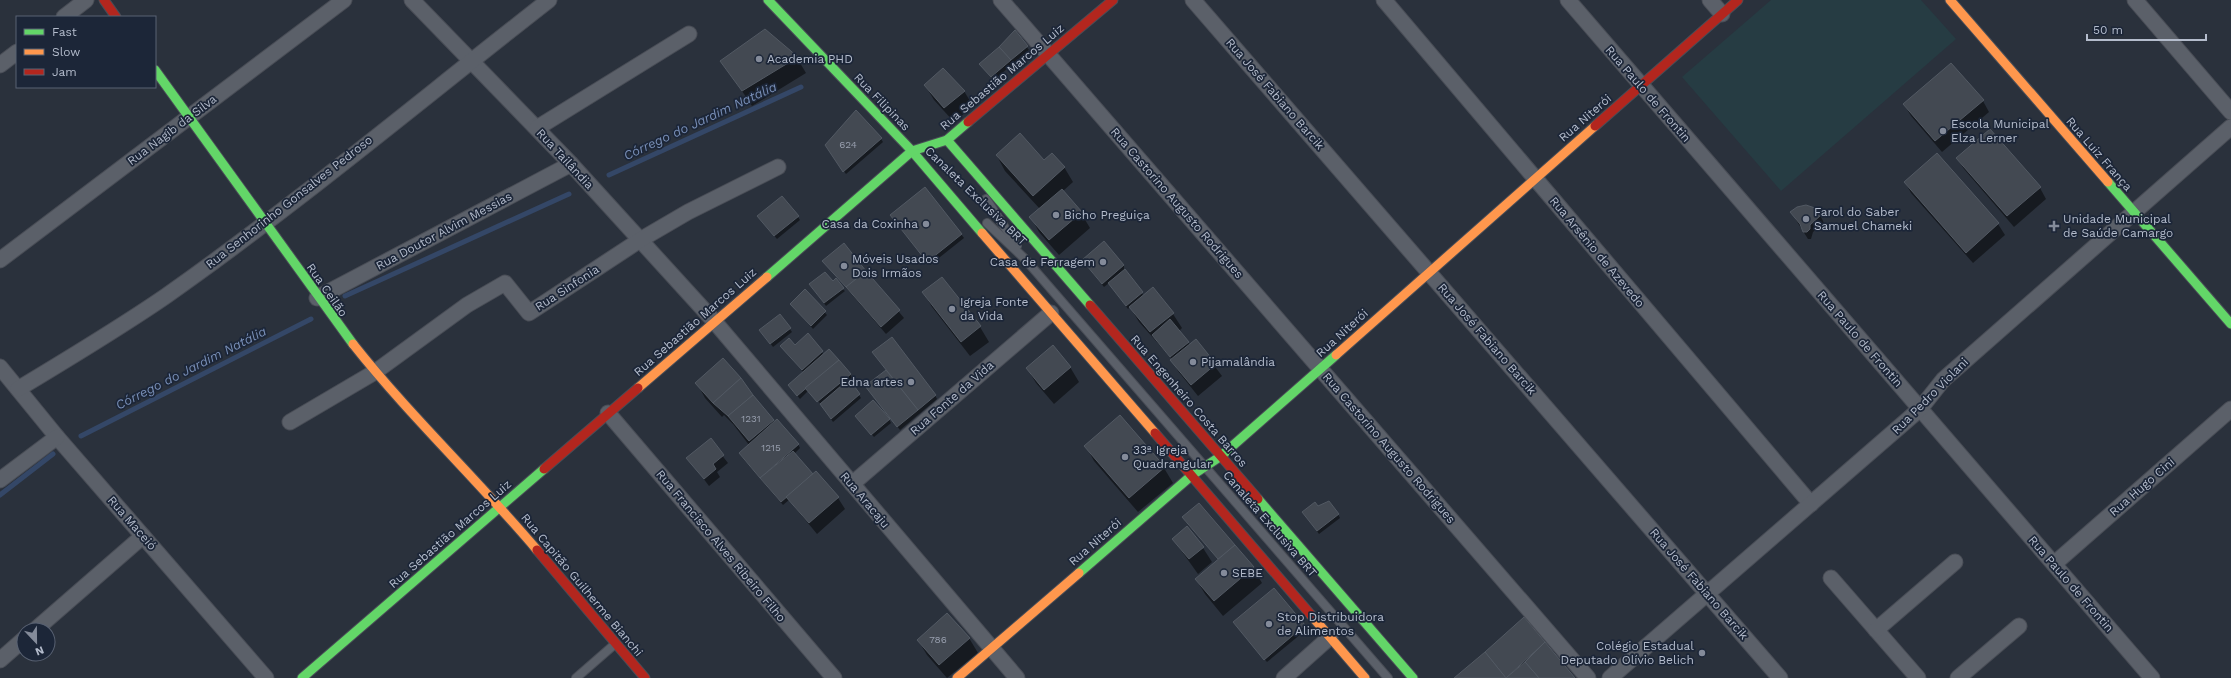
<svg xmlns="http://www.w3.org/2000/svg" width="2231" height="678" font-family="'Work Sans',sans-serif">
	<style>
		.garden { fill: #263c43 }
		.shadow { fill: #0007 }
		.lines { fill: none; stroke-linecap: round; stroke-linejoin: round }
		.stream { stroke: #344767; stroke-width: 5 }
		.building { fill: #434952; stroke: #525963 }
		.lane-casing { stroke: #494d56; stroke-width: 10 }
		.street-casing { stroke: #494d56; stroke-width: 17 }
		.fast-casing { stroke: #494d56; stroke-width: 11 }
		.slow-casing { stroke: #494d56; stroke-width: 11 }
		.jam-casing { stroke: #494d56; stroke-width: 11 }
		.lane { stroke: #5b6069; stroke-width: 8 }
		.street { stroke: #5b6069; stroke-width: 15 }
		.fast { stroke: #63d668; stroke-width: 9 }
		.slow { stroke: #ff974d; stroke-width: 9 }
		.jam { stroke: #b3261e; stroke-width: 9 }
		.poi-dot { fill: #848b9a; stroke: #1c2638; stroke-width: 1.5 }
		.labels { text-anchor: middle; dominant-baseline: central; stroke-width: 3.5; stroke-linejoin: round; paint-order: stroke }
		.number-label { font-size: 10px; fill: #989fae }
		.poi-label { font-size: 12px; fill: #b4bccc; stroke: #1c2638; text-anchor: start }
		.street-label { font-size: 12px; fill: #b4bccc; stroke: #1c2638 }
		.water-label { font-size: 13px; font-style: italic; fill: #798fb7; stroke: #1c2638 }
	</style>
	<rect width="100%" height="100%" fill="#2a313c"/>
	<polygon class="garden" points="1771,0 1921,0 1956,39 1781,191 1682,77"/>
	<g class="shadow">
		<polygon points="765,30 797,58 806,73 752,106 722,61"/>
		<polygon points="1015,32 1029,50 994,80 981,64"/>
		<polygon points="925,85 964,91 973,106 954,122 934,100"/>
		<polygon points="1983,101 1989,112 1942,152 1911,116 1904,104"/>
		<polygon points="881,139 883,142 846,174 828,149"/>
		<polygon points="1937,154 1998,224 2005,235 1973,263 1911,193 1905,182"/>
		<polygon points="997,156 1044,161 1064,167 1073,182 1063,191 1081,213 1090,228 1059,255 1039,232 1031,217 1040,209 1005,171"/>
		<polygon points="1957,158 2040,188 2046,199 2014,227 1964,169"/>
		<polygon points="925,188 964,238 930,265 893,218"/>
		<polygon points="1791,212 1820,215 1824,223 1813,232 1811,239 1808,239"/>
		<polygon points="798,217 800,220 777,239 760,219"/>
		<polygon points="1083,261 1124,265 1124,270 1144,296 1173,314 1182,328 1179,331 1190,345 1195,340 1222,376 1198,396 1178,371 1172,359 1139,322 1130,307 1128,309 1109,283 1104,287"/>
		<polygon points="824,262 866,272 904,318 886,334"/>
		<polygon points="942,278 980,327 989,342 970,356 932,307 923,292"/>
		<polygon points="833,282 845,291 826,306 810,285"/>
		<polygon points="805,291 827,315 813,329 791,304"/>
		<polygon points="780,315 792,332 773,347 763,333"/>
		<polygon points="808,335 824,355 850,374 852,378 849,380 861,398 833,422 821,404 808,391 800,399 789,386 804,373 781,346 795,346"/>
		<polygon points="1070,367 1079,382 1054,404 1036,383 1027,368"/>
		<polygon points="887,370 935,395 937,399 900,430 866,386"/>
		<polygon points="697,383 773,421 798,444 800,448 794,454 812,476 816,473 838,498 845,509 817,534 789,500 783,505 742,457 740,454 749,445 733,424 724,415 722,417 705,398"/>
		<polygon points="1120,417 1164,468 1173,483 1138,512 1094,461 1086,446"/>
		<polygon points="858,419 889,419 891,423 874,437"/>
		<polygon points="710,440 728,463 717,472 720,477 709,486 688,458"/>
		<polygon points="1199,505 1253,568 1262,583 1223,616 1205,594 1196,579 1219,560 1185,521"/>
		<polygon points="1318,507 1338,514 1340,518 1319,534 1303,512"/>
		<polygon points="1173,539 1203,548 1212,562 1198,574"/>
		<polygon points="1274,589 1307,629 1267,662 1234,622"/>
		<polygon points="1524,618 1574,678 1456,678"/>
		<polygon points="969,638 978,653 947,678 927,655 918,640"/>
	</g>
	<g class="lines">
		<g class="stream">
			<polyline points="609,175 801,87"/>
			<polyline points="345,296 569,194"/>
			<polyline points="81,436 311,319"/>
			<polyline points="0,495 53,454"/>
		</g>
	</g>
	<g class="building">
		<polygon points="765,29 798,57 742,91 720,61"/>
		<polygon points="1015,30 1028,46 1011,60 999,47"/>
		<polygon points="999,47 1011,60 991,77 979,64"/>
		<polygon points="1951,63 1984,100 1935,141 1903,104"/>
		<polygon points="943,68 965,91 944,108 924,85"/>
		<polygon points="856,110 882,138 843,172 825,145"/>
		<polygon points="1990,129 2041,187 2007,216 1956,158"/>
		<polygon points="1020,133 1044,160 1052,153 1065,167 1033,196 996,155"/>
		<polygon points="1937,153 1999,223 1966,253 1904,182"/>
		<polygon points="925,187 962,234 927,262 890,215"/>
		<polygon points="1062,189 1082,212 1049,240 1029,217"/>
		<polygon points="782,196 799,216 774,236 757,216"/>
		<polygon points="1806,205 1815,208 1821,215 1810,225 1810,229 1807,232 1803,232 1800,224 1790,212 1797,207"/>
		<polygon points="1104,241 1124,265 1102,284 1082,260"/>
		<polygon points="844,243 866,271 846,287 822,261"/>
		<polygon points="1125,269 1143,292 1126,306 1108,283"/>
		<polygon points="866,271 900,310 881,327 846,287"/>
		<polygon points="825,272 833,281 836,278 844,288 824,303 809,284"/>
		<polygon points="942,277 981,326 961,342 922,292"/>
		<polygon points="1153,287 1174,313 1150,332 1129,307"/>
		<polygon points="805,289 826,311 811,326 790,304"/>
		<polygon points="780,314 791,328 770,344 759,330"/>
		<polygon points="1170,319 1189,342 1170,357 1152,335"/>
		<polygon points="808,333 823,351 802,370 780,346 789,338 795,345"/>
		<polygon points="892,337 936,395 918,410 872,352"/>
		<polygon points="1196,339 1216,364 1191,385 1170,360"/>
		<polygon points="1053,345 1071,367 1044,390 1026,368"/>
		<polygon points="829,349 839,360 797,396 788,385"/>
		<polygon points="723,358 741,378 713,403 695,383"/>
		<polygon points="839,360 851,374 817,402 805,388"/>
		<polygon points="886,370 918,410 897,427 865,386"/>
		<polygon points="741,378 753,395 728,416 713,403"/>
		<polygon points="849,379 860,394 831,419 820,404"/>
		<polygon points="753,395 774,420 749,441 728,416"/>
		<polygon points="873,400 890,419 871,435 855,416"/>
		<polygon points="1120,415 1165,467 1129,498 1084,446"/>
		<polygon points="777,419 799,444 760,478 739,453"/>
		<polygon points="711,438 724,455 713,464 716,469 704,479 686,458"/>
		<polygon points="793,451 813,474 781,502 760,478"/>
		<polygon points="816,471 839,497 809,523 786,497"/>
		<polygon points="1329,501 1339,514 1317,531 1302,512 1315,502 1318,506"/>
		<polygon points="1199,503 1235,545 1218,559 1182,517"/>
		<polygon points="1187,526 1204,547 1189,559 1172,539"/>
		<polygon points="1235,545 1254,567 1214,601 1195,579"/>
		<polygon points="1274,588 1305,625 1264,660 1233,622"/>
		<polygon points="947,613 970,638 939,665 917,640"/>
		<polygon points="1524,617 1545,642 1506,678 1485,652"/>
		<polygon points="1545,642 1575,678 1539,678 1525,662"/>
		<polygon points="1485,652 1506,678 1454,678"/>
		<polygon points="1525,662 1539,678 1506,678"/>
	</g>
	<g class="lines">
		<g class="lane-casing">
			<g id="lane">
				<polyline points="986,199 1017,246"/>
				<polyline points="987,223 1025,259 1388,678"/>
				<polyline points="576,678 615,644"/>
			</g>
		</g>
		<g class="street-casing">
			<g id="street">
				<polyline points="412,0 571,164 714,321 1017,678"/>
				<polyline points="1001,0 1588,678"/>
				<polyline points="1193,0 1780,678"/>
				<polyline points="1384,0 1811,504"/>
				<polyline points="1568,0 2152,678"/>
				<polyline points="1710,0 1722,14"/>
				<polyline points="2135,0 2231,112"/>
				<polyline points="64,17 86,0"/>
				<polyline points="0,65 17,52"/>
				<polyline points="537,128 689,34"/>
				<polyline points="0,260 344,0"/>
				<polyline points="317,298 571,164"/>
				<polyline points="0,367 57,437 266,678"/>
				<path d="M18 389C68 359 118 329 166 296 298 203 422 99 549 0"/>
				<polyline points="608,413 834,678"/>
				<polyline points="290,422 375,372 467,305 505,283 529,313 640,240 688,212 778,167"/>
				<polyline points="0,480 57,437"/>
				<polyline points="852,484 1051,313"/>
				<polyline points="2054,564 2231,409"/>
				<polyline points="1831,578 1918,678"/>
				<polyline points="35,630 143,536"/>
				<polyline points="1876,630 1955,562"/>
				<polyline points="0,660 24,639"/>
				<polyline points="1284,678 1330,637"/>
				<polyline points="1610,678 1920,409 1943,380 2231,127"/>
				<polyline points="1958,678 2019,626"/>
			</g>
		</g>
		<g class="fast-casing">
			<g id="fast">
				<polyline points="768,0 912,151 982,233"/>
				<polyline points="155,70 353,344"/>
				<polyline points="947,140 1090,305"/>
				<polyline points="2108,182 2231,324"/>
				<polyline points="767,277 912,151 947,140 968,122"/>
				<polyline points="1258,499 1413,678"/>
				<polyline points="1079,573 1191,476 1221,456 1336,355"/>
				<polyline points="302,678 544,469"/>
			</g>
		</g>
		<g class="slow-casing">
			<g id="slow">
				<polyline points="1950,0 2108,182"/>
				<polyline points="982,233 1155,433"/>
				<path d="M353 344C410 416 478 480 537 550"/>
				<polyline points="1336,355 1595,126"/>
				<polyline points="638,388 767,277"/>
				<polyline points="1311,615 1365,678"/>
				<polyline points="957,678 1079,573"/>
			</g>
		</g>
		<g class="jam-casing">
			<g id="jam">
				<polyline points="104,0 116,17"/>
				<polyline points="968,122 1113,0"/>
				<polyline points="1595,126 1738,0"/>
				<polyline points="1090,305 1258,499"/>
				<polyline points="1155,433 1311,615"/>
				<polyline points="544,469 638,388"/>
				<polyline points="537,550 645,678"/>
			</g>
		</g>
		<use href="#lane" class="lane"/>
		<use href="#street" class="street"/>
		<use href="#fast" class="fast"/>
		<use href="#slow" class="slow"/>
		<use href="#jam" class="jam"/>
	</g>
	<g class="poi-dot">
		<circle cx="759" cy="59" r="4"/>
		<circle cx="1943" cy="131" r="4"/>
		<circle cx="1056" cy="215" r="4"/>
		<circle cx="1806" cy="219" r="4"/>
		<circle cx="926" cy="224" r="4"/>
		<path d="M2052 220h4v4h4v4h-4v4h-4v-4h-4v-4h4z"/>
		<circle cx="1103" cy="262" r="4"/>
		<circle cx="844" cy="266" r="4"/>
		<circle cx="952" cy="309" r="4"/>
		<circle cx="1193" cy="362" r="4"/>
		<circle cx="911" cy="382" r="4"/>
		<circle cx="1125" cy="457" r="4"/>
		<circle cx="1224" cy="573" r="4"/>
		<circle cx="1269" cy="624" r="4"/>
		<circle cx="1702" cy="653" r="4"/>
	</g>
	<g class="labels">
		<g class="number-label">
			<text x="848" y="144">624</text>
			<text x="751" y="418">1231</text>
			<text x="771" y="447">1215</text>
			<text x="938" y="639">786</text>
		</g>
		<g class="poi-label">
			<text x="767" y="59">Academia PHD</text>
			<text x="1951" y="124">Escola Municipal<tspan x="1951" dy="14">Elza Lerner</tspan></text>
			<text x="1814" y="212">Farol do Saber<tspan x="1814" dy="14">Samuel Chameki</tspan></text>
			<text x="1064" y="215">Bicho Preguiça</text>
			<text x="2063" y="219">Unidade Municipal<tspan x="2063" dy="14">de Saúde Camargo</tspan></text>
			<text x="918" y="224" text-anchor="end">Casa da Coxinha</text>
			<text x="852" y="259">Móveis Usados<tspan x="852" dy="14">Dois Irmãos</tspan></text>
			<text x="1095" y="262" text-anchor="end">Casa de Ferragem</text>
			<text x="960" y="302">Igreja Fonte<tspan x="960" dy="14">da Vida</tspan></text>
			<text x="1201" y="362">Pijamalândia</text>
			<text x="903" y="382" text-anchor="end">Edna artes</text>
			<text x="1133" y="450">33ª Igreja<tspan x="1133" dy="14">Quadrangular</tspan></text>
			<text x="1232" y="573">SEBE</text>
			<text x="1277" y="617">Stop Distribuidora<tspan x="1277" dy="14">de Alimentos</tspan></text>
			<text x="1694" y="646" text-anchor="end">Colégio Estadual<tspan x="1694" dy="14">Deputado Olívio Belich</tspan></text>
		</g>
		<g class="street-label">
			<text transform="translate(1002 77) rotate(-40)">Rua Sebastião Marcos Luiz</text>
			<text transform="translate(1275 94) rotate(49)">Rua José Fabiano Barcik</text>
			<text transform="translate(1648 94) rotate(49)">Rua Paulo de Frontin</text>
			<text transform="translate(882 102) rotate(46)">Rua Filipinas</text>
			<text transform="translate(1585 118) rotate(-41)">Rua Niterói</text>
			<text transform="translate(172 130) rotate(-37)">Rua Nagib da Silva</text>
			<text transform="translate(2099 154) rotate(49)">Rua Luiz França</text>
			<text transform="translate(565 159) rotate(47)">Rua Tailândia</text>
			<text transform="translate(976 196) rotate(44)">Canaleta Exclusiva BRT</text>
			<text transform="translate(289 202) rotate(-38)">Rua Senhorinho Gonsalves Pedroso</text>
			<text transform="translate(1177 203) rotate(49)">Rua Castorino Augusto Rodrigues</text>
			<text transform="translate(444 231) rotate(-28)">Rua Doutor Alvim Messias</text>
			<text transform="translate(1597 252) rotate(50)">Rua Arsênio de Azevedo</text>
			<text transform="translate(567 288) rotate(-33)">Rua Sinfonia</text>
			<text transform="translate(327 290) rotate(55)">Rua Ceilão</text>
			<text transform="translate(695 322) rotate(-41)">Rua Sebastião Marcos Luiz</text>
			<text transform="translate(1342 333) rotate(-42)">Rua Niterói</text>
			<text transform="translate(1487 339) rotate(49)">Rua José Fabiano Barcik</text>
			<text transform="translate(1860 339) rotate(49)">Rua Paulo de Frontin</text>
			<text transform="translate(1930 396) rotate(-45)">Rua Pedro Violani</text>
			<text transform="translate(952 398) rotate(-41)">Rua Fonte da Vida</text>
			<text transform="translate(1189 401) rotate(49)">Rua Engenheiro Costa Barros</text>
			<text transform="translate(1389 448) rotate(49)">Rua Castorino Augusto Rodrigues</text>
			<text transform="translate(2142 487) rotate(-41)">Rua Hugo Cini</text>
			<text transform="translate(865 500) rotate(50)">Rua Aracaju</text>
			<text transform="translate(132 523) rotate(49)">Rua Maceió</text>
			<text transform="translate(1270 524) rotate(49)">Canaleta Exclusiva BRT</text>
			<text transform="translate(450 534) rotate(-41)">Rua Sebastião Marcos Luiz</text>
			<text transform="translate(1095 542) rotate(-41)">Rua Niterói</text>
			<text transform="translate(721 546) rotate(50)">Rua Francisco Alves Ribeiro Filho</text>
			<text transform="translate(1699 584) rotate(49)">Rua José Fabiano Barcik</text>
			<text transform="translate(2071 584) rotate(49)">Rua Paulo de Frontin</text>
			<text transform="translate(582 585) rotate(50)">Rua Capitão Guilherme Bianchi</text>
		</g>
		<g class="water-label">
			<text transform="translate(700 121) rotate(-25)">Córrego do Jardim Natália</text>
			<text transform="translate(191 368) rotate(-27)">Córrego do Jardim Natália</text>
		</g>
	</g>
	<rect x="16" y="16" width="140" height="72" fill="#1c2638" stroke="#596273"/>
	<rect x="24" y="29" width="20" height="6" fill="#63d668" stroke="#596273"/>
	<text x="52" y="36" font-size="12" fill="#b4bccc">Fast</text>
	<rect x="24" y="49" width="20" height="6" fill="#ff974d" stroke="#596273"/>
	<text x="52" y="56" font-size="12" fill="#b4bccc">Slow</text>
	<rect x="24" y="69" width="20" height="6" fill="#b3261e" stroke="#596273"/>
	<text x="52" y="76" font-size="12" fill="#b4bccc">Jam</text>
	<g transform="translate(36 642) rotate(158)"><circle r="19" fill="#1c2638" stroke="#596273"/>
	<path d="M0-3L7 15L0 10L-7 15Z" fill="#848b9a"/>
	<text y="-6" font-size="11" font-weight="bold" text-anchor="middle" fill="#b4bccc">N</text>
	</g>
	<path d="M2087 34v6h119v-6" fill="none" stroke="#b4bccc" stroke-width="2"/>
	<text x="2093" y="34" font-size="12" fill="#b4bccc" stroke="#1c2638" stroke-width="3" paint-order="stroke">50 m</text>
</svg>
